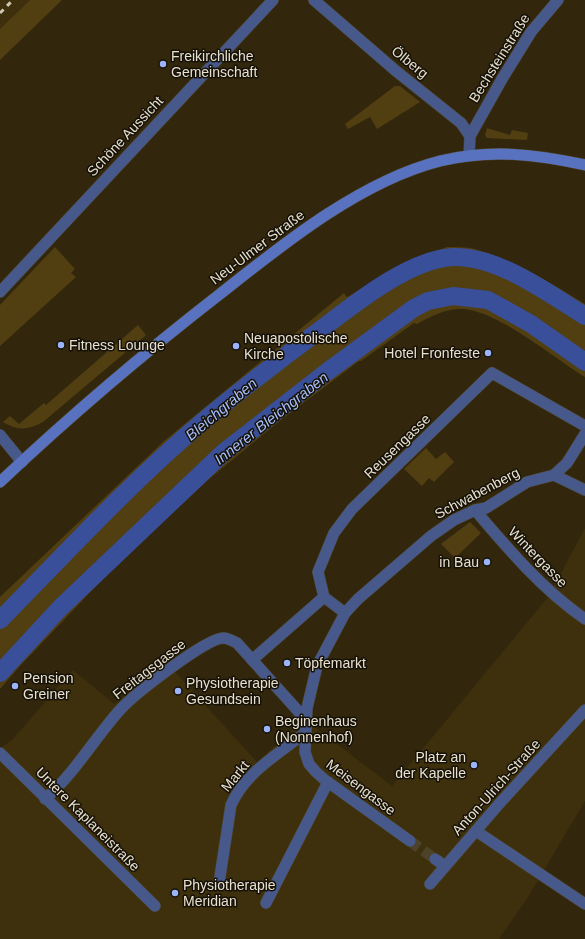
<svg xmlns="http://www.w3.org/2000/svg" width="585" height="939" font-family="Arial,sans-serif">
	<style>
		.built { fill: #3e300c }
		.green { fill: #513f12 }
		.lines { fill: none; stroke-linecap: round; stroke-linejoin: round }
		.canal { stroke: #394f99; stroke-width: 18 }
		.minor-tunnel { stroke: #4d432a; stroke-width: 11; stroke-dasharray: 11 5.5; stroke-linecap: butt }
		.minor-casing { stroke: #4f452c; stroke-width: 12 }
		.secondary-casing { stroke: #4f452c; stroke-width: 12 }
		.minor { stroke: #47598a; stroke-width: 11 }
		.secondary { stroke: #5872c0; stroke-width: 11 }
		.rail { stroke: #cec7b5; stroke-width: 3; stroke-dasharray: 5 5; stroke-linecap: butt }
		.poi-dot { fill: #9ab5fd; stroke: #161106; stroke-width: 1.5 }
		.labels { text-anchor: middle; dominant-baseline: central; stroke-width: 3; stroke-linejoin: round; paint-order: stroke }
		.poi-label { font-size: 14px; fill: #e8e1d1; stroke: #161106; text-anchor: start }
		.street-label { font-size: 14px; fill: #e8e1d1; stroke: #161106 }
		.water-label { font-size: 15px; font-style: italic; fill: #a6befc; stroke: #161106 }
	</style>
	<rect width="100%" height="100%" fill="#32270c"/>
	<g class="built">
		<polygon points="0,0 30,0 0,29"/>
		<polygon points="585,528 585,801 528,897 499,939 0,939 0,748 12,740 73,670 114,704 167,663 257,762 304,719 392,786 549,596"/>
	</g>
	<g class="green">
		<polygon points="30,0 62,0 0,60 0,29"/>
		<polygon points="395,86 400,86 420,102 377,129 370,117 348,129 345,124"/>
		<polygon points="487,128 510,135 512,130 528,133 527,140 487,138 485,135"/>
		<polygon points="55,247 75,269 71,273 76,277 0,346 0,305"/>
		<path d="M447 247C454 247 464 247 471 248 513 259 549 282 585 304V377C554 358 498 311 463 309 447 308 431 316 417 324L414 323 361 361H359L282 419 209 479 163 521 99 583 19 667 0 689V597L164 441 344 293 347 297 411 260Z"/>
		<path d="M138 325 146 335 43 422C28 430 17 431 3 422L10 416 19 424 44 403 46 405Z"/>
		<polygon points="426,448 436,459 445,452 454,462 434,482 429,478 422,486 404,469"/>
		<polygon points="470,522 481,533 455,558 441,544"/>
	</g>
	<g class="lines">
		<g class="canal">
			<path d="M0 620C66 553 130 483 202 422 242 389 283 357 324 327 357 302 409 260 452 257 497 255 548 293 585 316"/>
			<polyline points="0,673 60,608 224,452 328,371 414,308 428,301 453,296 488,300 531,324 585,362"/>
		</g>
		<polyline class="minor-tunnel" points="410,841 435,859"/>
		<g class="minor-casing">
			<g id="minor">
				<polyline points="314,0 396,71 461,123 470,136"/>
				<polyline points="469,156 470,136 502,79 531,32 558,0"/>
				<polyline points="0,292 273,0"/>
				<polyline points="0,435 22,462"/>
				<polyline points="554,475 585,490"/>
				<path d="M475 510C509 550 542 589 585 619"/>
				<polyline points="345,613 324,597 318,572 334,533 352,509 492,373 585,426"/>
				<polyline points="252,660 324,597"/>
				<polyline points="0,753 155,906"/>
				<path d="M45 799C75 773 94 739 119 711 133 695 205 639 223 638 228 638 233 641 237 643L299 712 305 726"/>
				<polyline points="476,831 585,904"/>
				<polyline points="410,841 325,780 316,772 309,764 305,752 307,708 317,666 345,613 358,599 431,536 454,520 475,510 486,508 527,482 554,475 567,463 585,434"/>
				<polyline points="435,859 445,866"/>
				<path d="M219 883 231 805C245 773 278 754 305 733"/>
				<polyline points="430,884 499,804 585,710"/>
				<polyline points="266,903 328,782"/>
			</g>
		</g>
		<g class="secondary-casing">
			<path id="secondary" d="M0 482C70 416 144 353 220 294 283 244 361 181 440 161 491 149 535 154 585 165"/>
		</g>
		<use href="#minor" class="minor"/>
		<use href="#secondary" class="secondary"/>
		<polyline class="rail" points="0,13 13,0"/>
	</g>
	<g class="poi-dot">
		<circle cx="163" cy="64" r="4"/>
		<circle cx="61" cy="345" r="4"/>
		<circle cx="236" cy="346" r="4"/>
		<circle cx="488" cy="353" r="4"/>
		<circle cx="487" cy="562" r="4"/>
		<circle cx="287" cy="663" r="4"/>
		<circle cx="15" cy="686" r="4"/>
		<circle cx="178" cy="691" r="4"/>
		<circle cx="267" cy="729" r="4"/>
		<circle cx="474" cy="765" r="4"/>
		<circle cx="175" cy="893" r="4"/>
	</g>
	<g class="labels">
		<g class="poi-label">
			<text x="171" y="56">Freikirchliche<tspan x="171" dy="16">Gemeinschaft</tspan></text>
			<text x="244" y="338">Neuapostolische<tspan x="244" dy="16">Kirche</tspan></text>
			<text x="69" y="345">Fitness Lounge</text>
			<text x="480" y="353" text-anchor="end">Hotel Fronfeste</text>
			<text x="479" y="562" text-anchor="end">in Bau</text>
			<text x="295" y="663">Töpfemarkt</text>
			<text x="23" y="678">Pension<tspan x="23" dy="16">Greiner</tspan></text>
			<text x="186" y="683">Physiotherapie<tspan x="186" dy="16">Gesundsein</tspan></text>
			<text x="275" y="721">Beginenhaus<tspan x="275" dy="16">(Nonnenhof)</tspan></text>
			<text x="466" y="757" text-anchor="end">Platz an<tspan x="466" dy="16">der Kapelle</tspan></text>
			<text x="183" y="885">Physiotherapie<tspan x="183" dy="16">Meridian</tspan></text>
		</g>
		<g class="street-label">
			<text transform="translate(499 58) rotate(-58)">Bechsteinstraße</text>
			<text transform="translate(410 62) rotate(39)">Ölberg</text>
			<text transform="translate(125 136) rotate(-47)">Schöne Aussicht</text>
			<text transform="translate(257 247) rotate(-37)">Neu-Ulmer Straße</text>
			<text transform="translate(397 446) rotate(-44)">Reusengasse</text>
			<text transform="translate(477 493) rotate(-28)">Schwabenberg</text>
			<text transform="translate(538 557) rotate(46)">Wintergasse</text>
			<text transform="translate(149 669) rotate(-38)">Freitagsgasse</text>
			<text transform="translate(235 776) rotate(-51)">Markt</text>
			<text transform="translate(361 787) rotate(37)">Meisengasse</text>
			<text transform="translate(496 787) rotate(-48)">Anton-Ulrich-Straße</text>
			<text transform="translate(88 819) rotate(45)">Untere Kaplaneistraße</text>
		</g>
		<g class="water-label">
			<text transform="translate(221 409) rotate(-40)">Bleichgraben</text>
			<text transform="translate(271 418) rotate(-38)">Innerer Bleichgraben</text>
		</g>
	</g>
</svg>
